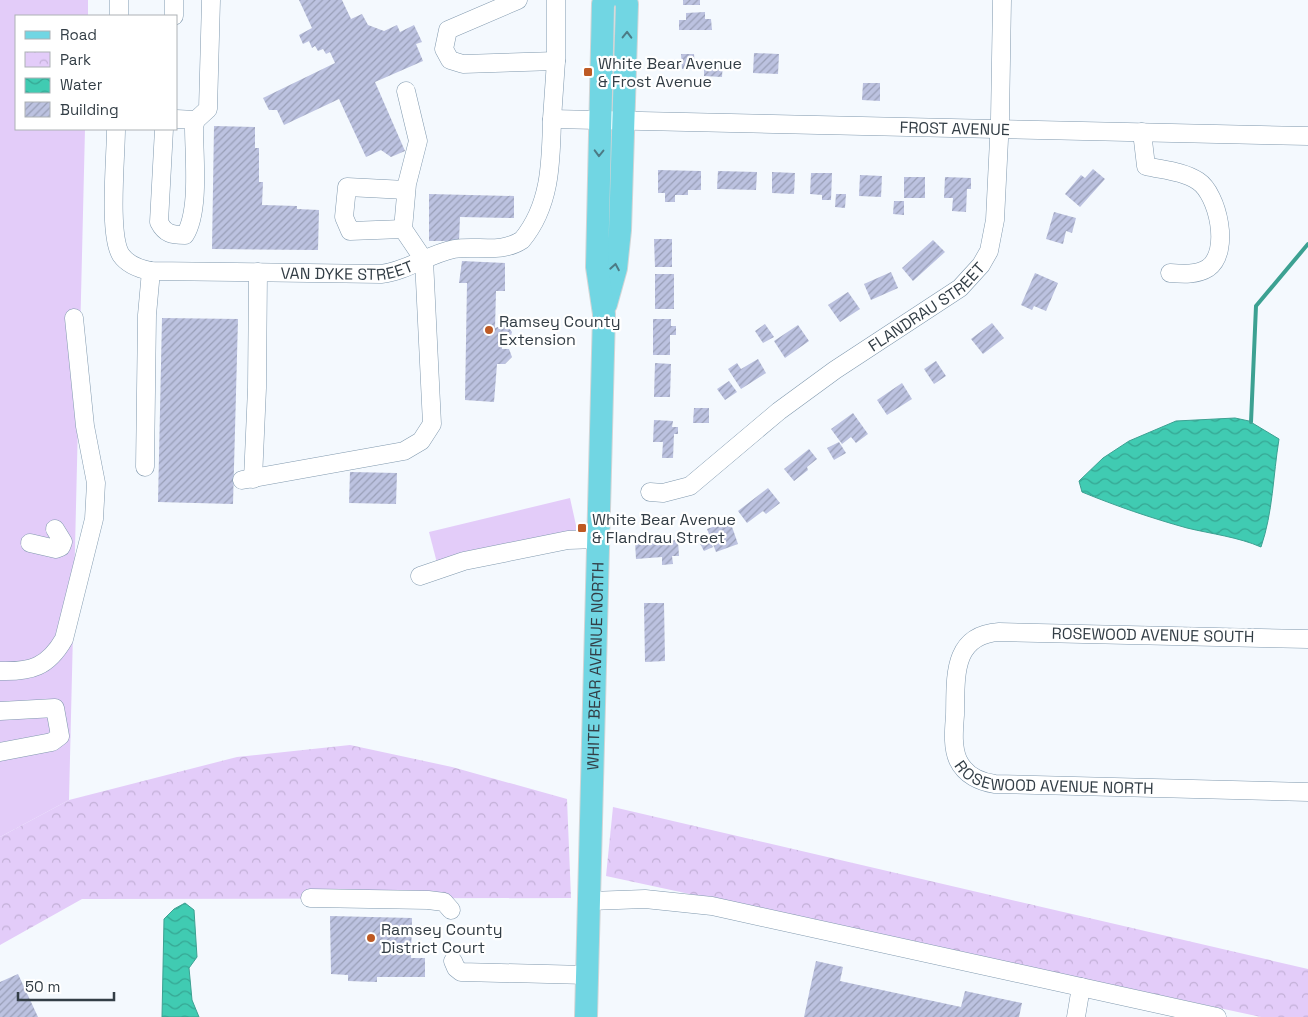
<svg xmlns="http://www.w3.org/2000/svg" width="1308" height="1017" font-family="'Space Grotesk',sans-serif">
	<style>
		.grass { fill: #e3ccf9 }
		.park { fill: url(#park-crowns) }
		.water { fill: url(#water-waves); stroke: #3ca192 }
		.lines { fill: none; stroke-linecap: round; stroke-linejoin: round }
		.stream { stroke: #3ca192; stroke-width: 4 }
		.building { fill: url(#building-hatch) }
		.minor-casing { stroke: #8099ae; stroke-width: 19 }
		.major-casing { stroke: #d2d5d6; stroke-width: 24 }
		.minor { stroke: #fff; stroke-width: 18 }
		.major { stroke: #71d6e3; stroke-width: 22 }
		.oneway { stroke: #4c7b85 }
		.poi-dot { fill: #be5a24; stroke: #fff; stroke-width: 2 }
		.labels { text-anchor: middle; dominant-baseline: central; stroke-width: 4.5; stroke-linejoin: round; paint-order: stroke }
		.poi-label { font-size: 16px; fill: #333e46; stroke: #fff; text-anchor: start }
		.street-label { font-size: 16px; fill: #333e46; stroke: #fff }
	</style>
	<defs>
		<pattern id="park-crowns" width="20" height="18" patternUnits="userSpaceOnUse" patternTransform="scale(1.25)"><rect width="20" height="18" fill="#e3ccf9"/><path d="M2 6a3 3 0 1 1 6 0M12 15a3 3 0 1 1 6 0" fill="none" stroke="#c3b0d7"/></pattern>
		<pattern id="water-waves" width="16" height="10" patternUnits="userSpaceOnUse" patternTransform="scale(1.25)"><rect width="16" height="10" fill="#40cbb2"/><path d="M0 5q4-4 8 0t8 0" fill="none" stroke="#36a693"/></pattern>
		<pattern id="building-hatch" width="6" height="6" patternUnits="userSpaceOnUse" patternTransform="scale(1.25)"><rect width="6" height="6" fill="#bcc2e0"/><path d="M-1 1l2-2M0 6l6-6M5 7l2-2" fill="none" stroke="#999fb7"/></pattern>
	</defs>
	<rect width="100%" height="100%" fill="#f4f9fe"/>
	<g class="grass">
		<polygon points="0,0 88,0 88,16 16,16 16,129 85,129 69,800 0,837"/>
		<polygon points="570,498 577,530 437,563 429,532"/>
	</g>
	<g class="park">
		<polygon points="350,745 452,767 567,799 571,898 82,899 0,945 0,837 69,800 237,757"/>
		<polygon points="613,807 1308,969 1308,1017 1261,1017 606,876"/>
	</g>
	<g class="water">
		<path d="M1235 418 1249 421 1279 439C1273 476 1273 512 1261 547 1238 537 1212 534 1187 528 1151 518 1116 506 1082 492L1079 481 1103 458 1129 441 1176 421Z"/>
		<polygon points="185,903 194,910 197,957 189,968 192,1000 199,1017 162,1017 164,919 174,909"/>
	</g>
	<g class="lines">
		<polyline class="stream" points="1251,422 1256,306 1308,244"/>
	</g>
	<g class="building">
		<polygon points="299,0 342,0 351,19 362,14 368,25 384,31 397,25 400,32 414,25 422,42 416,44 423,61 375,82 405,151 391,157 381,150 366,157 339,99 284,125 277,110 269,110 263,98 335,63 330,52 326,54 323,49 318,51 315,46 312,48 309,41 303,44 299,35 312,28"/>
		<rect x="683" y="0" width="17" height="5"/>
		<polygon points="705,12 705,19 711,19 712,30 679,30 679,20 686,20 686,13"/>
		<polygon points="754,53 779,54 778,74 753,73"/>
		<polygon points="681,54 694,54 695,69 682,69"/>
		<polygon points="704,61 723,62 722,77 704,76"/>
		<polygon points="863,83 880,83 880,101 862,100"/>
		<polygon points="214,126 255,127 255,148 259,148 259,182 263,182 262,205 297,206 297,209 319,210 318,250 212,249"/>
		<polygon points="1093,169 1105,179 1080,207 1065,194 1081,175 1085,178"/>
		<polygon points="658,170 701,171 701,190 688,190 688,195 675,195 675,202 665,202 665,193 658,193"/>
		<polygon points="718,171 757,172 756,190 717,189"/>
		<polygon points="772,172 795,173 794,194 772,193"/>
		<polygon points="811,173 832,173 831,200 822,200 822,195 810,194"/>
		<polygon points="860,175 882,176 881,197 859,196"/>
		<rect x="904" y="177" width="21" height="21"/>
		<polygon points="945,177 971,178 971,189 967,189 966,212 952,211 953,198 944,198"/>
		<polygon points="429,194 514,196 514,218 460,217 459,241 429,241"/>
		<polygon points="836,194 846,194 845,208 835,207"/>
		<polygon points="894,201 904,201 904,215 893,214"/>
		<polygon points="1054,212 1076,218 1072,233 1066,231 1063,244 1046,239"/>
		<polygon points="654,239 672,239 672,267 655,267"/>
		<polygon points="933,240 945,252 913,281 902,268"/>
		<polygon points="462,261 505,263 505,291 496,291 495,328 506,324 512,332 510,339 502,340 502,349 509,349 512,357 505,364 497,364 494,402 465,400 467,283 459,283"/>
		<polygon points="891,272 898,288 871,300 864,284"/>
		<polygon points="1035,273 1058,283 1046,311 1034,306 1032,310 1021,305"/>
		<rect x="655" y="274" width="19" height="35"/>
		<polygon points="848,292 860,309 840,322 828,305"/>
		<polygon points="162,318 238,319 233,504 158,502"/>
		<polygon points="653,319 671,319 671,326 676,326 676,335 670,335 670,355 653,355"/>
		<polygon points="992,323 1004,338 983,354 971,339"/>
		<polygon points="765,324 774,337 763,343 755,331"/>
		<polygon points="798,325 809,341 785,358 774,341"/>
		<polygon points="758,359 766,373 741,389 728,369 737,363 741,369"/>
		<polygon points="936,361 946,376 934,384 924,369"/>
		<polygon points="655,363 671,364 670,397 654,397"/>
		<polygon points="729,381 737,392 725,400 717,389"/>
		<polygon points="902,383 912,399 887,415 877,400"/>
		<polygon points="694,408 709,408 709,423 693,423"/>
		<polygon points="853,413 868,434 856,443 851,437 842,444 831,429"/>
		<polygon points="654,420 673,421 672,427 678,427 678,434 674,434 673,458 662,458 663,442 653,442"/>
		<polygon points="839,442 846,453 834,460 827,448"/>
		<polygon points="809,449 817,459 807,467 808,470 794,481 784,469"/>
		<polygon points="350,472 397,473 396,504 349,503"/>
		<polygon points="768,488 780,503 766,514 763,511 747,523 738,511"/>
		<polygon points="730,521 738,544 716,552 707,529"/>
		<polygon points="705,533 713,547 704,551 697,538"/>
		<polygon points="678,540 679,556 672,556 673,564 662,565 662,557 636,559 635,542"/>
		<polygon points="644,603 664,603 665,661 645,662"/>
		<polygon points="330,916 412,918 411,958 425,958 425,977 377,977 377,982 348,981 348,975 331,974"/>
		<polygon points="816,961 843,967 840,981 961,1007 965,991 1022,1003 1019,1017 804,1017"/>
		<polygon points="18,974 38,1017 0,1017 0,982"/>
	</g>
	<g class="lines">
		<g class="minor-casing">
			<g id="minor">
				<polyline points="518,0 448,30 444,49 450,60 463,64 556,61"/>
				<polyline points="119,16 119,0"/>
				<polyline points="174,16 174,0"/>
				<polyline points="176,119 196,120"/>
				<polyline points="552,119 556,61 556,0"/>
				<path id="s1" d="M116 129C116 156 108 235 121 255 128 265 140 269 151 271L381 274C407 271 429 254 454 249 477 245 501 254 522 240 551 205 551 161 552 119L1308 136"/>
				<path d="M164 129 159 222C165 234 172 235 185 235 200 211 194 157 194 127L196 120 208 109 211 0"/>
				<path d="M1142 132 1146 166C1162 170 1183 171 1198 181 1218 194 1231 252 1208 268 1197 275 1183 274 1170 273"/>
				<polyline points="403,229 350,231 344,217 347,187 406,190"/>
				<polyline points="145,467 147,315 151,271"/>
				<polyline points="253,479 257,388 258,272"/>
				<polyline points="242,480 404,451 421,441 432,424 424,260 403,229 407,184 418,141 406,91"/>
				<path id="s2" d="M650 492 663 493 690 486 779 411 835 370 960 288 981 265 989 251 995 220 1000 119 1002 0"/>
				<polyline points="30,543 56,549 61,547 63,542 55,529"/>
				<polyline points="420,576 464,561 568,540 598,539"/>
				<path id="s3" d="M1308 639 999 632C951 635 956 679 955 715 954 729 952 746 958 760 965 775 980 782 995 784L1308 792"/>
				<path d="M0 671C31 672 48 667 64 639L94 519 96 483 85 426 74 318"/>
				<polyline points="0,711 55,708 60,736 52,742 0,752"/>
				<polyline points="310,898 428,900 444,902 451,910"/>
				<polyline points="590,901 645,899 712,906 1217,1017"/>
				<polyline points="453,961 456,968 461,972 587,975"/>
				<polyline points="1076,1017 1081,987"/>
			</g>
		</g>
		<g class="major-casing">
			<g id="major">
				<polyline points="606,304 616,268 620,230 627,4 625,0"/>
				<path id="s4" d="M586 1017 604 314 597 267 603 4 605 0"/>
			</g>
		</g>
		<use href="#minor" class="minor"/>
		<use href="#major" class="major"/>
	</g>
	<defs><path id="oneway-chevron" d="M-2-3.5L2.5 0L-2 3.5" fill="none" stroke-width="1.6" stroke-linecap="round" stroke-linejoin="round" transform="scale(1.25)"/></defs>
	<g class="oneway">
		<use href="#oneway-chevron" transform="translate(627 35) rotate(-89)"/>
		<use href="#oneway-chevron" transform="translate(599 153) rotate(91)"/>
		<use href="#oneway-chevron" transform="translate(615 267) rotate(-80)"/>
	</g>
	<g class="poi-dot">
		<rect x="583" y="67" width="10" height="10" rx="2.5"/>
		<circle cx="489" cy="330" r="5"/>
		<rect x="577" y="523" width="10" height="10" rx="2.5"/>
		<circle cx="371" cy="938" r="5"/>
	</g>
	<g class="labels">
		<g class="poi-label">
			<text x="598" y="63">White Bear Avenue<tspan x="598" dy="18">&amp; Frost Avenue</tspan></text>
			<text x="499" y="321">Ramsey County<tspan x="499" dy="18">Extension</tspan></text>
			<text x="592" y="519">White Bear Avenue<tspan x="592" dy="18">&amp; Flandrau Street</tspan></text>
			<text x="381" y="929">Ramsey County<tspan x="381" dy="18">District Court</tspan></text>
		</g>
		<g class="street-label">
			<text stroke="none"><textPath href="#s1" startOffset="1069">FROST AVENUE</textPath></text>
			<text stroke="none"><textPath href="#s1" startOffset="358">VAN DYKE STREET</textPath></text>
			<text stroke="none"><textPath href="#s2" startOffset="338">FLANDRAU STREET</textPath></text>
			<text transform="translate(1153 635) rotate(1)">ROSEWOOD AVENUE SOUTH</text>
			<text stroke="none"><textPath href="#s4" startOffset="351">WHITE BEAR AVENUE NORTH</textPath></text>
			<text stroke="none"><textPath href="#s3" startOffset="565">ROSEWOOD AVENUE NORTH</textPath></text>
		</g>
	</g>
	<rect x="15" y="15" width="162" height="115" fill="#ffffff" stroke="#adb2b5"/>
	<rect x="25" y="31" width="25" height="8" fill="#71d6e3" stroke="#adb2b5"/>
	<text x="60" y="40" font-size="15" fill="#333e46">Road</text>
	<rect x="25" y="52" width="25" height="15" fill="url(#park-crowns)" stroke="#adb2b5"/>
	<text x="60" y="65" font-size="15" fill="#333e46">Park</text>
	<rect x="25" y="78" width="25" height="15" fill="url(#water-waves)" stroke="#adb2b5"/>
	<text x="60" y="90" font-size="15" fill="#333e46">Water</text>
	<rect x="25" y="102" width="25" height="15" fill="url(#building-hatch)" stroke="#adb2b5"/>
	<text x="60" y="115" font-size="15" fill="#333e46">Building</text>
	<path d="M18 992v8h96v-8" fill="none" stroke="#333e46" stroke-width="2.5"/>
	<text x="25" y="992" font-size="15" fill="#333e46" stroke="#ffffff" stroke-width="4" paint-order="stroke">50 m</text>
</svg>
